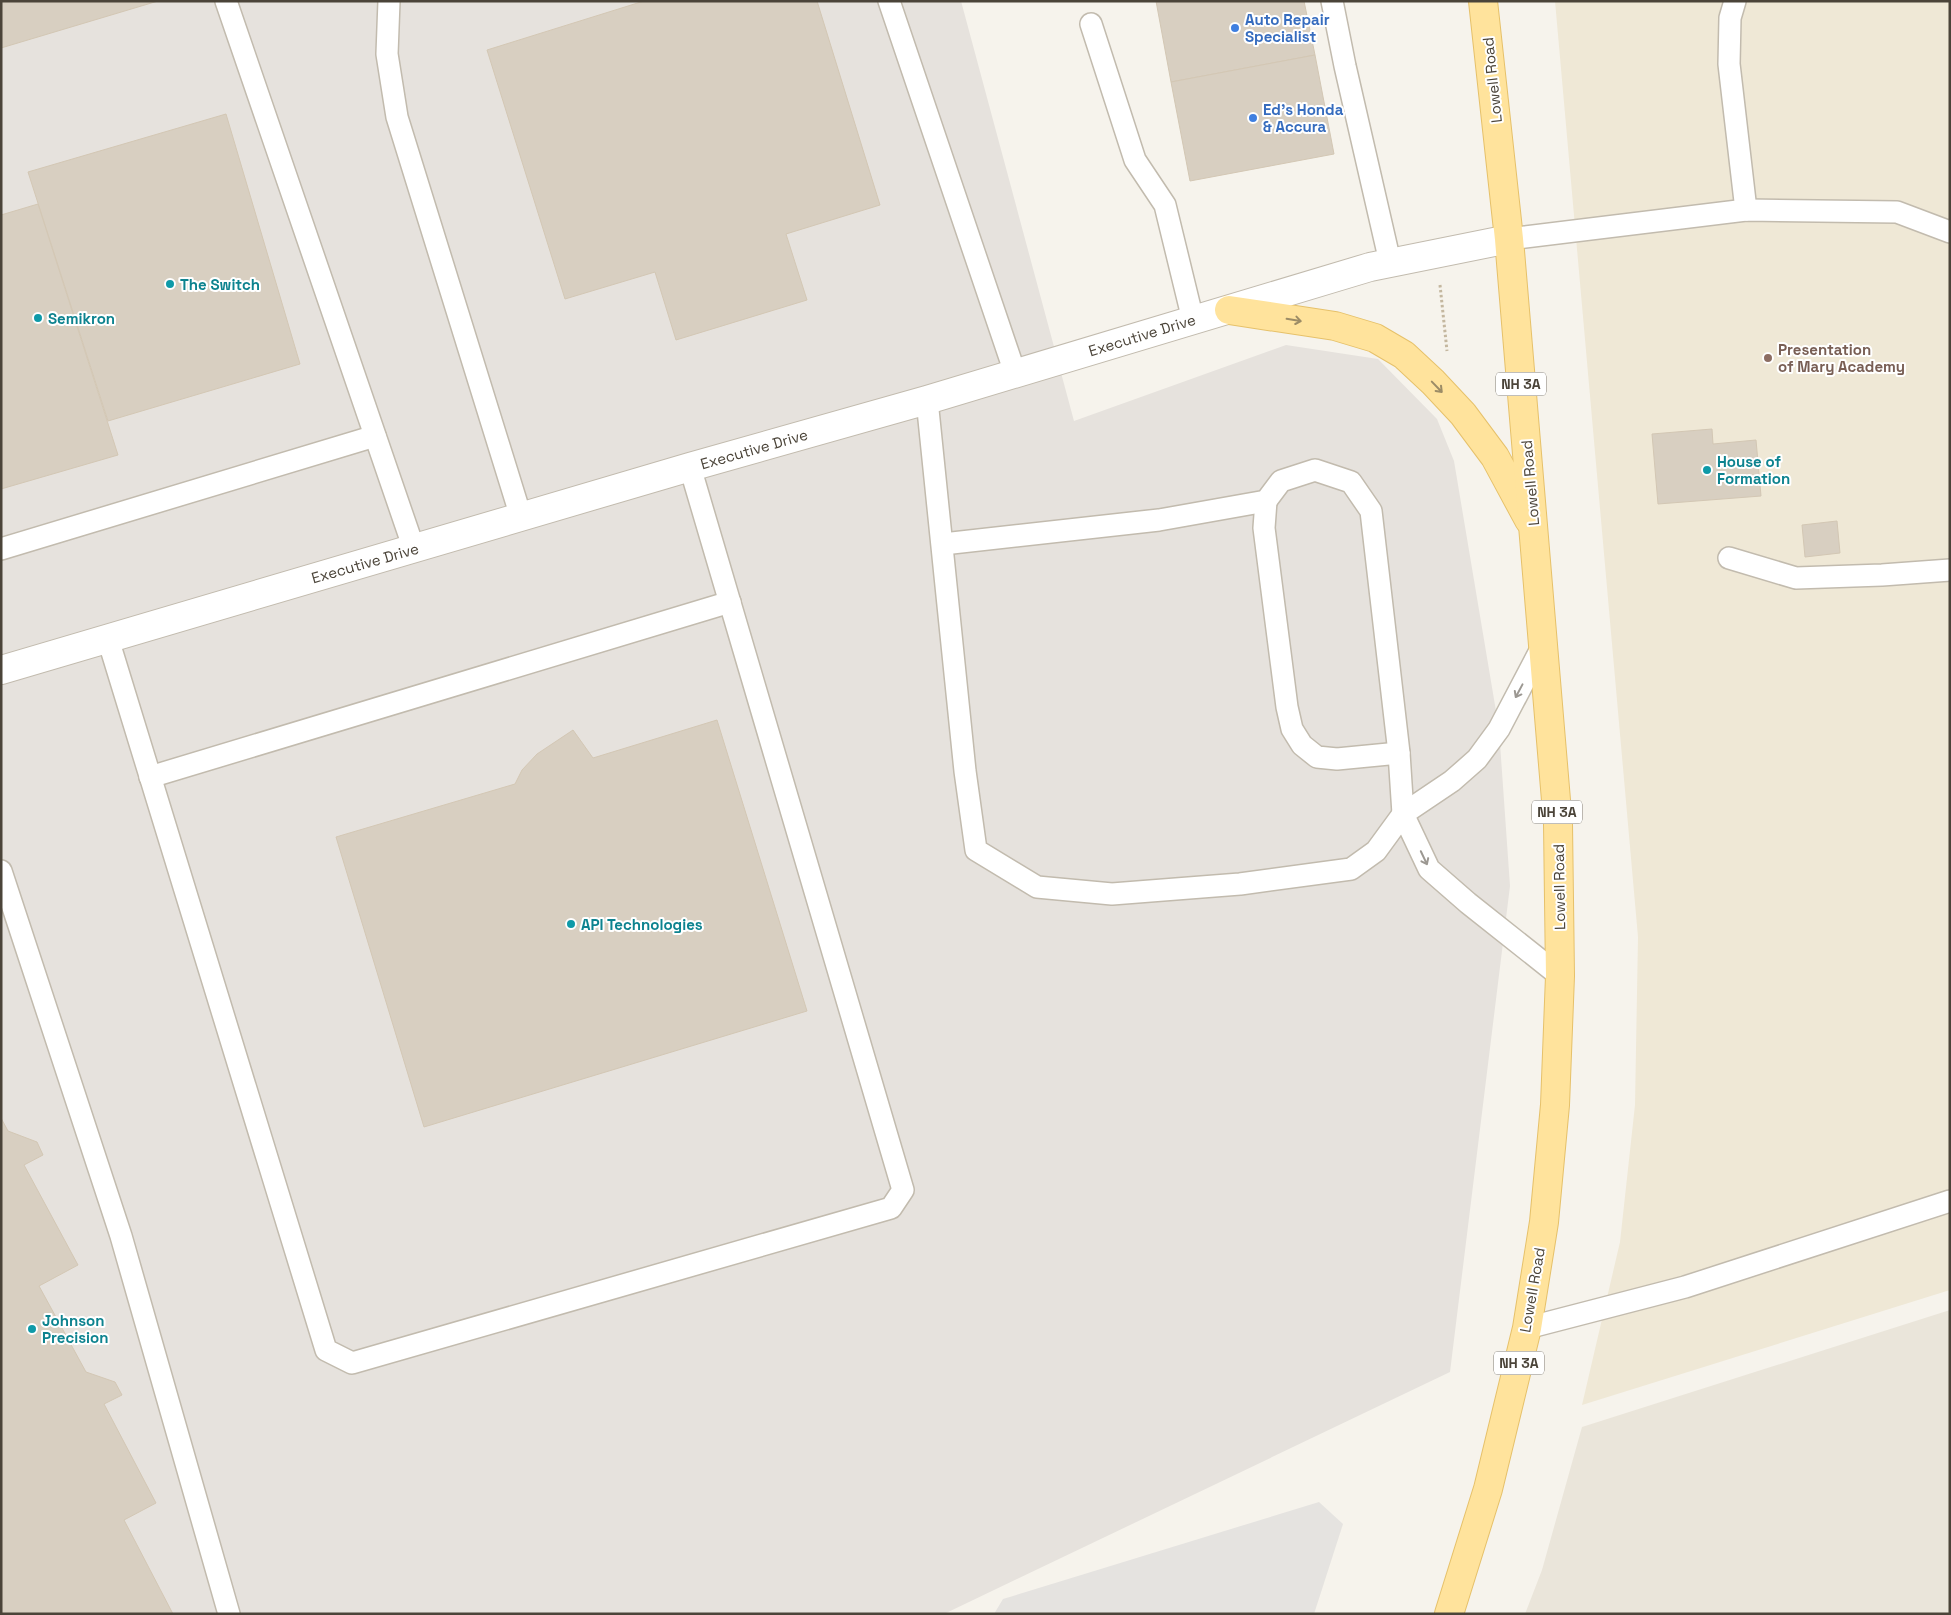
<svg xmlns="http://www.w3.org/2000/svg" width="1951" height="1615" font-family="'Space Grotesk',sans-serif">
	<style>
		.residential { fill: #eae5da }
		.industrial { fill: #e6e2dd }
		.education { fill: #efe8d6 }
		.parking { fill: #e5e3e0 }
		.building { fill: #d8cfc1; stroke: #d3c7b4 }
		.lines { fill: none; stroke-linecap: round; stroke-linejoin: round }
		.lane-casing { stroke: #c2bbae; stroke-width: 24 }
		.street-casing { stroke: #c2bbae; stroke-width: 30 }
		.primary-casing { stroke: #e6c16a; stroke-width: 30 }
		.path { stroke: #c4b79f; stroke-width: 3; stroke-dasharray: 2.5 2.5; stroke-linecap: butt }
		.lane { stroke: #fff; stroke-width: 21 }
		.street { stroke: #fff; stroke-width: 28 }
		.primary { stroke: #ffe39c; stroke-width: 28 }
		.oneway { stroke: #9c8c66 }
		.oneway2 { stroke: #9c9892 }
		.shop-dot { fill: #3f7fe0; stroke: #fff; stroke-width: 2 }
		.culture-dot { fill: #0f9aa8; stroke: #fff; stroke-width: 2 }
		.education-dot { fill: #8d6e63; stroke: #fff; stroke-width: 2 }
		.labels { text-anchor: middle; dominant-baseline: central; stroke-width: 4; stroke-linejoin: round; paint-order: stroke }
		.shield { fill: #fff; stroke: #817c74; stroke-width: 1 }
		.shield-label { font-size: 14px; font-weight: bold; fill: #4b4439 }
		.shop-label { font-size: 15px; font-weight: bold; fill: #366cbe; stroke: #fff; text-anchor: start }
		.street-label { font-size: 15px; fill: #4b4439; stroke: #fff }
		.culture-label { font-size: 15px; font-weight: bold; fill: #0d838f; stroke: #fff; text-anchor: start }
		.education-label { font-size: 15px; font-weight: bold; fill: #785e54; stroke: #fff; text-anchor: start }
	</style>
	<rect width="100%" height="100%" fill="#f6f3ec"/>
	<polygon class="residential" points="1950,1310 1950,1614 1525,1614 1542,1570 1582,1427"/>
	<polygon class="industrial" points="1,1 961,1 1074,421 1286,345 1378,359 1437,419 1454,461 1499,729 1510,886 1450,1372 944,1614 1,1614"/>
	<polygon class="education" points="1555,1 1950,1 1950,1290 1582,1405 1620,1242 1635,1105 1638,937"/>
	<polygon class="parking" points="1319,1502 1343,1524 1314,1614 994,1614 1003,1599"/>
	<g class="building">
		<polygon points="1,1 158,1 1,48"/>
		<polygon points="644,1 817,1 880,205 786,234 807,300 676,340 655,272 565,299 487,50"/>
		<polygon points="1156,1 1304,1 1315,55 1171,82"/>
		<polygon points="1315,55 1334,154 1190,181 1171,82"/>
		<polygon points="226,114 300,364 108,421 28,172"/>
		<polygon points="38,204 118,455 1,489 1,215"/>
		<polygon points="1712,429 1713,444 1756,440 1761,496 1658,504 1652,434"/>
		<polygon points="1837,521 1840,553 1805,557 1802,525"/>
		<polygon points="717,720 807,1011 424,1127 336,837 515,784 522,770 537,754 573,730 593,758"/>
		<polygon points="1,1118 8,1131 37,1142 43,1155 24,1165 78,1265 39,1286 86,1372 115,1382 122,1395 104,1404 156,1503 124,1520 173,1614 1,1614"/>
	</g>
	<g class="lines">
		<g class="lane-casing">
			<g id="lane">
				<polyline points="226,1 414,549"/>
				<polyline points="389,1 387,54 397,117 521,517"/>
				<polyline points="889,1 1015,373"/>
				<polyline points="1332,1 1345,66 1390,262"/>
				<polyline points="1735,1 1730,18 1729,64 1746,210"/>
				<polyline points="1091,24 1135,160 1165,205 1193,320"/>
				<polyline points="1509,239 1746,210 1897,212 1950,232"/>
				<polyline points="927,400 965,771 976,850 1037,887 1112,894 1240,884 1351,869 1376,851 1403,814 1452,781 1477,759 1499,729 1542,647"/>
				<polyline points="1266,501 1264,528 1287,707 1292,729 1302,745 1317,757 1337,759 1399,753"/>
				<polyline points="943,544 1159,520 1266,501 1281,481 1315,470 1351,482 1371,511 1399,753 1403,814 1429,869 1468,903 1560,976"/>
				<polyline points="1,549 375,436"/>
				<polyline points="1729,558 1796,578 1882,575 1950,570"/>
				<polyline points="108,639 326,1350 352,1363 891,1208 903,1190 690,467"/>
				<polyline points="150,777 730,602"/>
				<polyline points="1,871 121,1236 229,1614"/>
				<polyline points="1527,1328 1685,1287 1950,1201"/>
			</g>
		</g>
		<g class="street-casing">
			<polyline id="street" points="1,670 690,467 927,400 1370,267 1509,239"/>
		</g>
		<g class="primary-casing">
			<g id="primary">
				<polyline points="1229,310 1335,326 1375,338 1404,355 1433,382 1463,414 1495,457 1529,520"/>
				<polyline points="1449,1614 1488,1489 1527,1328 1544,1222 1555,1105 1560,976 1558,824 1509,239 1483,1"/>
			</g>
		</g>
		<polyline class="path" points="1440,285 1447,351"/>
		<use href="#lane" class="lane"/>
		<use href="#street" class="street"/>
		<use href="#primary" class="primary"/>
	</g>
	<defs><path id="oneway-shaft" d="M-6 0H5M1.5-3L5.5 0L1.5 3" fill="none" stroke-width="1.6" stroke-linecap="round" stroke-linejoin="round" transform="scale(1.25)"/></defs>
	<g class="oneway">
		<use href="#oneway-shaft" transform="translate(1294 320) rotate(9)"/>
		<use href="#oneway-shaft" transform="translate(1437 387) rotate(46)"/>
	</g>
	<g class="oneway2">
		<use href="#oneway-shaft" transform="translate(1519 691) rotate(118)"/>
		<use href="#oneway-shaft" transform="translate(1424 858) rotate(65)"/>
	</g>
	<g class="shop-dot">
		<circle cx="1235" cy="28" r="5"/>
		<circle cx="1253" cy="118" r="5"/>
	</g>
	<g class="culture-dot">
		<circle cx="170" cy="284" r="5"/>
		<circle cx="38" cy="318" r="5"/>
		<circle cx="1707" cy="470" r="5"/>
		<circle cx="571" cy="924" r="5"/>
		<circle cx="32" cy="1329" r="5"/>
	</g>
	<circle class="education-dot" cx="1768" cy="358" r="5"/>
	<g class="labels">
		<g class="shield">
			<rect x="1496" y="372.5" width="50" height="23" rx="4"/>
			<rect x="1532" y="800.5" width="50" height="23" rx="4"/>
			<rect x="1494" y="1351.5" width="50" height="23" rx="4"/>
		</g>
		<g class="shield-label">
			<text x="1521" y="384">NH 3A</text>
			<text x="1557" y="812">NH 3A</text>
			<text x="1519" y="1363">NH 3A</text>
		</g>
		<g class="shop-label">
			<text x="1245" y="19">Auto Repair<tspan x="1245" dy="17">Specialist</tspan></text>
			<text x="1263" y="109">Ed's Honda<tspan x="1263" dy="17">&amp; Accura</tspan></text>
		</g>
		<g class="street-label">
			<text transform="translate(1492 80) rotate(-96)">Lowell Road</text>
			<text transform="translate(1142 335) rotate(-17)">Executive Drive</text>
			<text transform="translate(754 449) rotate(-16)">Executive Drive</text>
			<text transform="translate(1530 483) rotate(-95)">Lowell Road</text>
			<text transform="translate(365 563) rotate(-16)">Executive Drive</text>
			<text transform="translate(1559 887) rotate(-91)">Lowell Road</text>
			<text transform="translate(1532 1290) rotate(-80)">Lowell Road</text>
		</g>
		<g class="culture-label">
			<text x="180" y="284">The Switch</text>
			<text x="48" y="318">Semikron</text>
			<text x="1717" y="461">House of<tspan x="1717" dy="17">Formation</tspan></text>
			<text x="581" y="924">API Technologies</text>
			<text x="42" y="1320">Johnson<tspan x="42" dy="17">Precision</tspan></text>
		</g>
		<g class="education-label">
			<text x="1778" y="349">Presentation<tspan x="1778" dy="17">of Mary Academy</tspan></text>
		</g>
	</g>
	<rect width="1951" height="1615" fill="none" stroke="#4b4439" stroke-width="5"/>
</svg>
